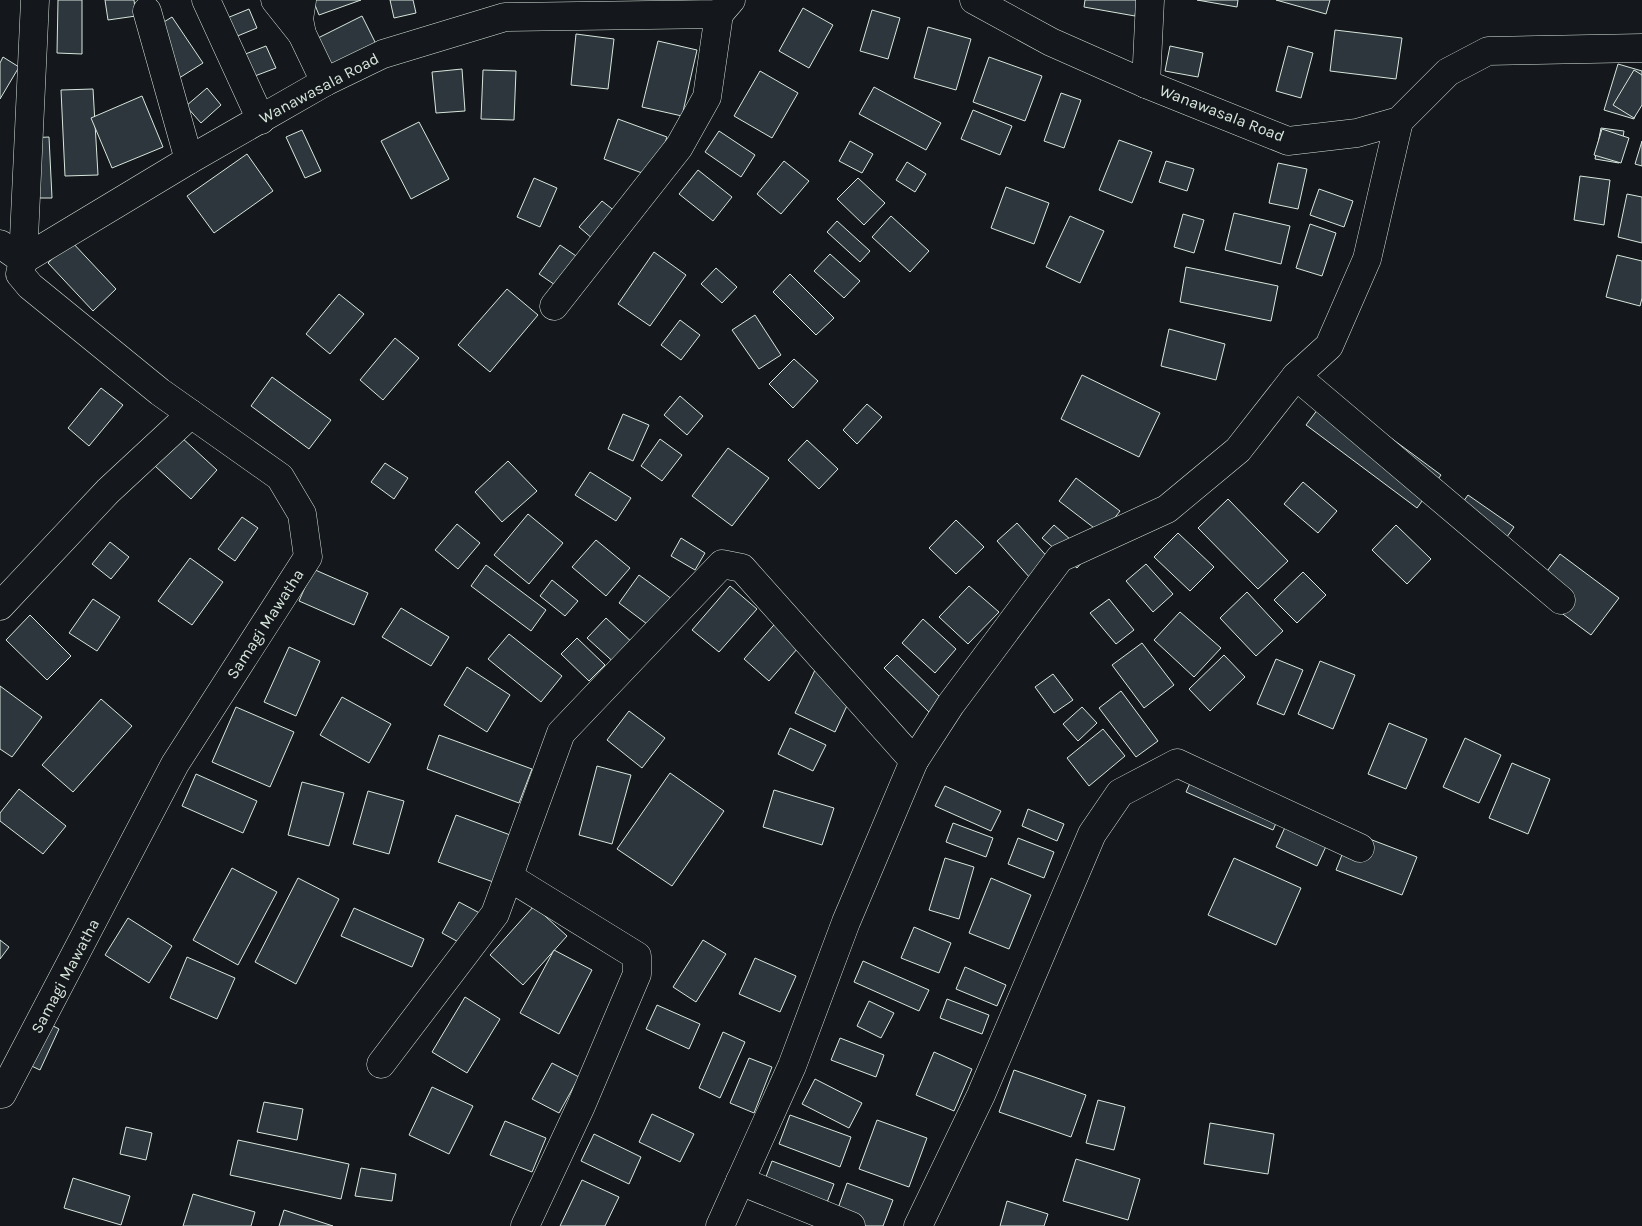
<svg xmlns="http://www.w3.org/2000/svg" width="1642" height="1226" font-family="Karla,sans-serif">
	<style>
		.building { fill: #2c363c; stroke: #d8e6dc }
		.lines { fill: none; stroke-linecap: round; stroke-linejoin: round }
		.minor-casing { stroke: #d8e6dc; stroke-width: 29 }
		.minor { stroke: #14181c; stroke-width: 28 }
		.labels { text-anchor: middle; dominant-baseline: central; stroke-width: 4; stroke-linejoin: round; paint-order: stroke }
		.street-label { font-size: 16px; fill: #d8e6dc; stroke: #14181c }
	</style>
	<rect width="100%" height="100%" fill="#14181c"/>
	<g class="building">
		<polygon points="58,0 82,0 82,54 57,53"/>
		<polygon points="105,0 134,0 136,16 108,20"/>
		<polygon points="313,0 361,0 319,15"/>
		<polygon points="390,0 413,0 416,13 394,18"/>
		<polygon points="1085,0 1137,0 1135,16 1084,7"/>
		<polygon points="1197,0 1238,0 1237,7"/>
		<polygon points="1276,0 1330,0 1326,14"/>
		<polygon points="803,8 833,25 809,68 779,51"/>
		<polygon points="249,9 257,28 218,44 210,25"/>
		<polygon points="872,10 900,18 888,59 860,51"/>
		<polygon points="362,16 376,44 332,66 318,38"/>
		<polygon points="172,17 203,63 176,80 146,33"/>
		<polygon points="928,27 971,39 956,90 914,78"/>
		<polygon points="1335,30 1402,38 1396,79 1330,71"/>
		<polygon points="576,34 614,39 608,89 571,85"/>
		<polygon points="658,41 697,50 682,116 642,107"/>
		<polygon points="266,46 276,68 239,82 230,60"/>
		<polygon points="1170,46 1203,53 1198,77 1165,71"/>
		<polygon points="1288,46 1313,53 1301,98 1276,91"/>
		<polygon points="3,57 19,67 0,99 0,63"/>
		<polygon points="989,57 1042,76 1025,121 973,102"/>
		<polygon points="1618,64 1642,71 1642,93 1634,119 1604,110"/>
		<polygon points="462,69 465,111 436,113 432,72"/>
		<polygon points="483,70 516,71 514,120 481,119"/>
		<polygon points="1634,70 1642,75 1642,105 1634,118 1613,105"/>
		<polygon points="760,71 798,93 772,138 734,116"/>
		<polygon points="874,87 941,123 926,150 859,114"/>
		<polygon points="207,88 221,105 201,123 186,106"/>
		<polygon points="93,89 98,175 65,176 61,90"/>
		<polygon points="1061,93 1081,100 1064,148 1044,141"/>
		<polygon points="142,96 163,147 112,168 91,118"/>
		<polygon points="973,110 1012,126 1000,155 961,139"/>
		<polygon points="618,119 667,137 653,177 604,159"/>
		<polygon points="419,122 449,179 411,199 381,141"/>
		<polygon points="1601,128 1624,131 1619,163 1595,159"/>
		<polygon points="1602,129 1629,138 1621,163 1594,155"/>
		<polygon points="302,130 321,171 305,178 286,137"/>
		<polygon points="719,131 755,155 741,177 705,152"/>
		<polygon points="49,137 52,198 30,198 27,138"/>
		<polygon points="1119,140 1152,152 1132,203 1099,190"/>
		<polygon points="850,141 873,154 862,173 839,161"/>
		<polygon points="1642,141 1642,166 1635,164"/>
		<polygon points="247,154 273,191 214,233 187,196"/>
		<polygon points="784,161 809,181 781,214 757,194"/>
		<polygon points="1166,161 1194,169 1187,191 1159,182"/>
		<polygon points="907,162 926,174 915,192 896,180"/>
		<polygon points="1278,163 1307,169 1298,209 1269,203"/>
		<polygon points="698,170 732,197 713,221 679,194"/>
		<polygon points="1580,176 1610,180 1604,225 1574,220"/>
		<polygon points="534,178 557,188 540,227 517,217"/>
		<polygon points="858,178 885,203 864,225 837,199"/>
		<polygon points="1006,187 1049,203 1034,244 991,228"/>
		<polygon points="1319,189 1353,201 1344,227 1310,215"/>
		<polygon points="1627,194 1642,197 1642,243 1618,237"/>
		<polygon points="602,201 625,219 601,246 579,227"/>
		<polygon points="1234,213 1290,226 1281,264 1225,250"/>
		<polygon points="1183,214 1204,220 1194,253 1174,247"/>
		<polygon points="891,216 929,251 910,272 872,237"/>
		<polygon points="1070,216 1104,231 1080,283 1046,267"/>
		<polygon points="837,221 870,251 860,262 827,232"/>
		<polygon points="1310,224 1336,233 1322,276 1296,268"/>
		<polygon points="71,241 116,289 93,311 48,263"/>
		<polygon points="560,245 582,260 561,289 539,274"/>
		<polygon points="654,252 686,275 650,326 618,304"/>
		<polygon points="830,254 860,281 844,298 814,271"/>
		<polygon points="1617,255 1642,261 1642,298 1640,306 1606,297"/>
		<polygon points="1186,267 1278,286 1271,321 1180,302"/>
		<polygon points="716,268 737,287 722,303 701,284"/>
		<polygon points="790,274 834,318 816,335 773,292"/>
		<polygon points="507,289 538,315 490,372 458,345"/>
		<polygon points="339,294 364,314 330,354 306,334"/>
		<polygon points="755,315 781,355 759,369 732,330"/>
		<polygon points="680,320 700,335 681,360 661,345"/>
		<polygon points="1169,329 1225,344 1216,380 1161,366"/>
		<polygon points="395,338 419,358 383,400 360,380"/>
		<polygon points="794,359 818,381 793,408 769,384"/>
		<polygon points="1082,375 1160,413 1139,457 1061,419"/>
		<polygon points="272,377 331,420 309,449 251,406"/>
		<polygon points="101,388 123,405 89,446 68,428"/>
		<polygon points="1330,393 1441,475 1417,508 1306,425"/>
		<polygon points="680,396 703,416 687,435 664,415"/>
		<polygon points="867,404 882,417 857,444 843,430"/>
		<polygon points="623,414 649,425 633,461 608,449"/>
		<polygon points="181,437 217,470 191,499 155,466"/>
		<polygon points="660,439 682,455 662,481 641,466"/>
		<polygon points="807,440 838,469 819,489 788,460"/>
		<polygon points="728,448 769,478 732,526 692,496"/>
		<polygon points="508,461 537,491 502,522 475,492"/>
		<polygon points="385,463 408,478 394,499 371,482"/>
		<polygon points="590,472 631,498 616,521 575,495"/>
		<polygon points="1076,478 1120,511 1102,534 1059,501"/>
		<polygon points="1303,482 1337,511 1318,533 1284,504"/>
		<polygon points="1468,495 1514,527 1497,551 1451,519"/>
		<polygon points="1228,499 1288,561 1258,589 1198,528"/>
		<polygon points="528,514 563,543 529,584 494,555"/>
		<polygon points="242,517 258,528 235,561 218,549"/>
		<polygon points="956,520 984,547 956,574 929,548"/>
		<polygon points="1017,523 1051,561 1031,579 997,541"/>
		<polygon points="457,524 480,543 458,569 435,550"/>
		<polygon points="1054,525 1088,555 1077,568 1042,538"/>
		<polygon points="1396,525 1431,559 1407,584 1372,550"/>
		<polygon points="1178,533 1214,567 1190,591 1154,557"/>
		<polygon points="681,538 705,553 695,570 671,556"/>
		<polygon points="596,540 630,568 606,596 572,567"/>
		<polygon points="110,542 129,557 111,579 92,564"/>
		<polygon points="1560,554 1619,598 1591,635 1532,591"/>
		<polygon points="190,558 223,582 192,625 158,601"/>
		<polygon points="1146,564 1173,594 1153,612 1126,581"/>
		<polygon points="486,565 546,610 531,631 471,586"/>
		<polygon points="313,569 368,593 354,625 299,601"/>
		<polygon points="1303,572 1326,595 1297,623 1274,600"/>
		<polygon points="639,575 672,599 651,627 619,603"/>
		<polygon points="552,580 578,601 565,616 540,596"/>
		<polygon points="730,586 757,609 719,652 692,630"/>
		<polygon points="969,586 999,612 968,644 939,617"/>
		<polygon points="1247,592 1283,631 1256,656 1220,618"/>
		<polygon points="93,599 120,617 97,651 69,633"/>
		<polygon points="1109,599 1134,630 1116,644 1090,613"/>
		<polygon points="401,608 449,637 431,666 382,637"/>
		<polygon points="1180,612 1221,648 1194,677 1154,640"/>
		<polygon points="30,615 71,656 47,680 6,640"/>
		<polygon points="606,618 636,646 618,666 587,638"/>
		<polygon points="780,618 805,640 769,681 744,659"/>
		<polygon points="923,619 956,649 935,673 902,643"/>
		<polygon points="509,634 562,676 541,702 488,659"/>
		<polygon points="577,638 605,665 589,681 561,654"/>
		<polygon points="1142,643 1174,685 1144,708 1112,665"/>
		<polygon points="289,647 320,661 296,716 264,702"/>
		<polygon points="897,655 942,699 930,713 884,668"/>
		<polygon points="1224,655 1245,677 1210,711 1189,689"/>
		<polygon points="1276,659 1303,670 1284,715 1257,704"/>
		<polygon points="1320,661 1355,675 1333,729 1298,714"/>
		<polygon points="467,667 510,695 487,732 444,705"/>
		<polygon points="815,670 855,688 835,732 795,713"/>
		<polygon points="1053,674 1073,700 1054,713 1035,687"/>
		<polygon points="0,686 42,717 12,757 0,749"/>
		<polygon points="1121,691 1158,741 1136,757 1099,708"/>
		<polygon points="342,697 391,724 369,763 320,735"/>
		<polygon points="101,699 132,726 73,792 42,765"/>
		<polygon points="236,707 294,732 270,787 212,762"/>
		<polygon points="1082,707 1097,723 1078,741 1063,724"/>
		<polygon points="629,711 665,738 642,768 607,740"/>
		<polygon points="1389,723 1427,739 1406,789 1368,774"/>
		<polygon points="790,728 826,745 813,771 778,754"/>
		<polygon points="1103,729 1125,756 1089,786 1067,758"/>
		<polygon points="439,735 532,769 519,803 427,769"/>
		<polygon points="1465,738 1501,755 1479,803 1443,787"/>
		<polygon points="1512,763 1550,779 1528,834 1489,818"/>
		<polygon points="1198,765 1285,803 1273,830 1186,792"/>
		<polygon points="597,766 631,775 612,844 579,835"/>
		<polygon points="670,773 724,811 672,886 617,849"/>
		<polygon points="196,774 257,801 243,833 182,806"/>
		<polygon points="302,782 344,793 329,846 288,835"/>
		<polygon points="945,786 1001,811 991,831 935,806"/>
		<polygon points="19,789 66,826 43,854 0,821 0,813"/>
		<polygon points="774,790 834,808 822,845 763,827"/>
		<polygon points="368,791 404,801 389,854 353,844"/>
		<polygon points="1028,809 1064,824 1057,841 1022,826"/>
		<polygon points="1293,810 1334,829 1317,866 1276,847"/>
		<polygon points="456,815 513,836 496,883 438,862"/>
		<polygon points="953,823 993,838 986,857 946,842"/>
		<polygon points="1351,832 1417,857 1402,895 1336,870"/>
		<polygon points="1018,838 1054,852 1044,878 1008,864"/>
		<polygon points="945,858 974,867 959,919 929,910"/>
		<polygon points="1234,858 1301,888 1276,945 1208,915"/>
		<polygon points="232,868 277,892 238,965 193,940"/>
		<polygon points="298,878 339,899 296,984 255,962"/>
		<polygon points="991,878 1031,895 1009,949 969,933"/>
		<polygon points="459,902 489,918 473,950 442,933"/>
		<polygon points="534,906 567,936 523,985 490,955"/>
		<polygon points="354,908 424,939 412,967 341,936"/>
		<polygon points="128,918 172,946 149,983 105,955"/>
		<polygon points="914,927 951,943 939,973 901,958"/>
		<polygon points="0,940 9,947 0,959"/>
		<polygon points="703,940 726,954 696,1002 673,987"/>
		<polygon points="554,950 592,970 559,1034 520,1013"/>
		<polygon points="187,957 235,978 217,1019 170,998"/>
		<polygon points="755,958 796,976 780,1012 739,994"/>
		<polygon points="863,961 929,990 919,1011 854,982"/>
		<polygon points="965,967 1006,985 997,1006 956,989"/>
		<polygon points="465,997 500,1019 467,1073 432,1052"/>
		<polygon points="947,999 989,1015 982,1034 940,1018"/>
		<polygon points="869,1001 894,1013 881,1038 857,1026"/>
		<polygon points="657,1005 700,1024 689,1049 646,1029"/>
		<polygon points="42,1020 59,1029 40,1070 23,1062"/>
		<polygon points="723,1032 745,1042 720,1098 699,1088"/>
		<polygon points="840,1038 884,1055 876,1077 831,1060"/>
		<polygon points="934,1052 972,1069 954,1111 916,1095"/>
		<polygon points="749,1058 772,1067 754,1113 730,1103"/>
		<polygon points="552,1063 579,1077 559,1113 532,1099"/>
		<polygon points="1014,1070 1086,1095 1071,1137 999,1112"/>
		<polygon points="815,1079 862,1103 849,1128 802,1104"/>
		<polygon points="432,1087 473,1106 449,1154 409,1135"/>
		<polygon points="1098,1100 1125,1107 1114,1150 1086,1143"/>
		<polygon points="264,1102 303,1109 297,1140 257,1132"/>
		<polygon points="652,1114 694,1134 680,1162 639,1142"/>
		<polygon points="790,1115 851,1137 840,1167 779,1144"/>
		<polygon points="877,1120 927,1138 909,1187 859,1169"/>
		<polygon points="505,1121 546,1138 532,1172 490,1155"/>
		<polygon points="1210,1123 1274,1134 1268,1174 1204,1164"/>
		<polygon points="126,1127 152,1133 146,1160 120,1154"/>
		<polygon points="594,1134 641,1157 629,1184 581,1161"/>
		<polygon points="238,1140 349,1164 341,1199 230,1175"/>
		<polygon points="1076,1159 1140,1179 1128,1220 1063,1201"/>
		<polygon points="772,1161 834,1184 826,1205 764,1182"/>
		<polygon points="361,1168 396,1174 392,1201 355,1196"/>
		<polygon points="73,1178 130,1196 121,1225 64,1208"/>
		<polygon points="582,1180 619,1197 605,1226 560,1226"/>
		<polygon points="847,1183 893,1200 883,1226 866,1226 836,1214"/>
		<polygon points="193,1194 255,1212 251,1226 183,1226"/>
		<polygon points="1007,1201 1048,1214 1044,1226 1000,1226"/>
		<polygon points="284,1210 333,1226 279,1226"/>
	</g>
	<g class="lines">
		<g class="minor-casing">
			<g id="minor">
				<polyline points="206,0 261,120"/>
				<polyline points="275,0 302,34"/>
				<polyline points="302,0 299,19 302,34 325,82"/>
				<polyline points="974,0 1051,42 1146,84 1288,141 1357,133 1399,121 1448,72 1488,51 1642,48"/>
				<polyline points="147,11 189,160"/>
				<polyline points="1146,84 1150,0"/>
				<polyline points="0,244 23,260 20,274 30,286 160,392 280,477 302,514 308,557 175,764 2,1094"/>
				<polyline points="23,260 189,160 325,82 383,54 505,17 719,14 731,0"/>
				<polyline points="23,260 35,0"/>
				<polyline points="554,306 679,147 707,97 719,14"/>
				<polyline points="1296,376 1561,600"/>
				<polyline points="0,606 108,491 191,414"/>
				<polyline points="509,877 637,956 637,974 581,1106 525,1226"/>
				<polyline points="381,1064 495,914 561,733 722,564 742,568 914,761"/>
				<polyline points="740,1181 851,1226"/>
				<polyline points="720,1226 792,1066 846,922 914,761 951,704 1060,558 1167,509 1238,450 1296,376 1329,346 1367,259 1399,121"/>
				<polyline points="918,1226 981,1095 1092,834 1120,793 1177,763 1360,848"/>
			</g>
		</g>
		<use href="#minor" class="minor"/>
	</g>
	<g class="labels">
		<g class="street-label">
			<text transform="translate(319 88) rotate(-28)">Wanawasala Road</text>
			<text transform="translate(1222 113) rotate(21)">Wanawasala Road</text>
			<text transform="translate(265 624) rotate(-57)">Samagi Mawatha</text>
			<text transform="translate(65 976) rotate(-62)">Samagi Mawatha</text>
		</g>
	</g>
</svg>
